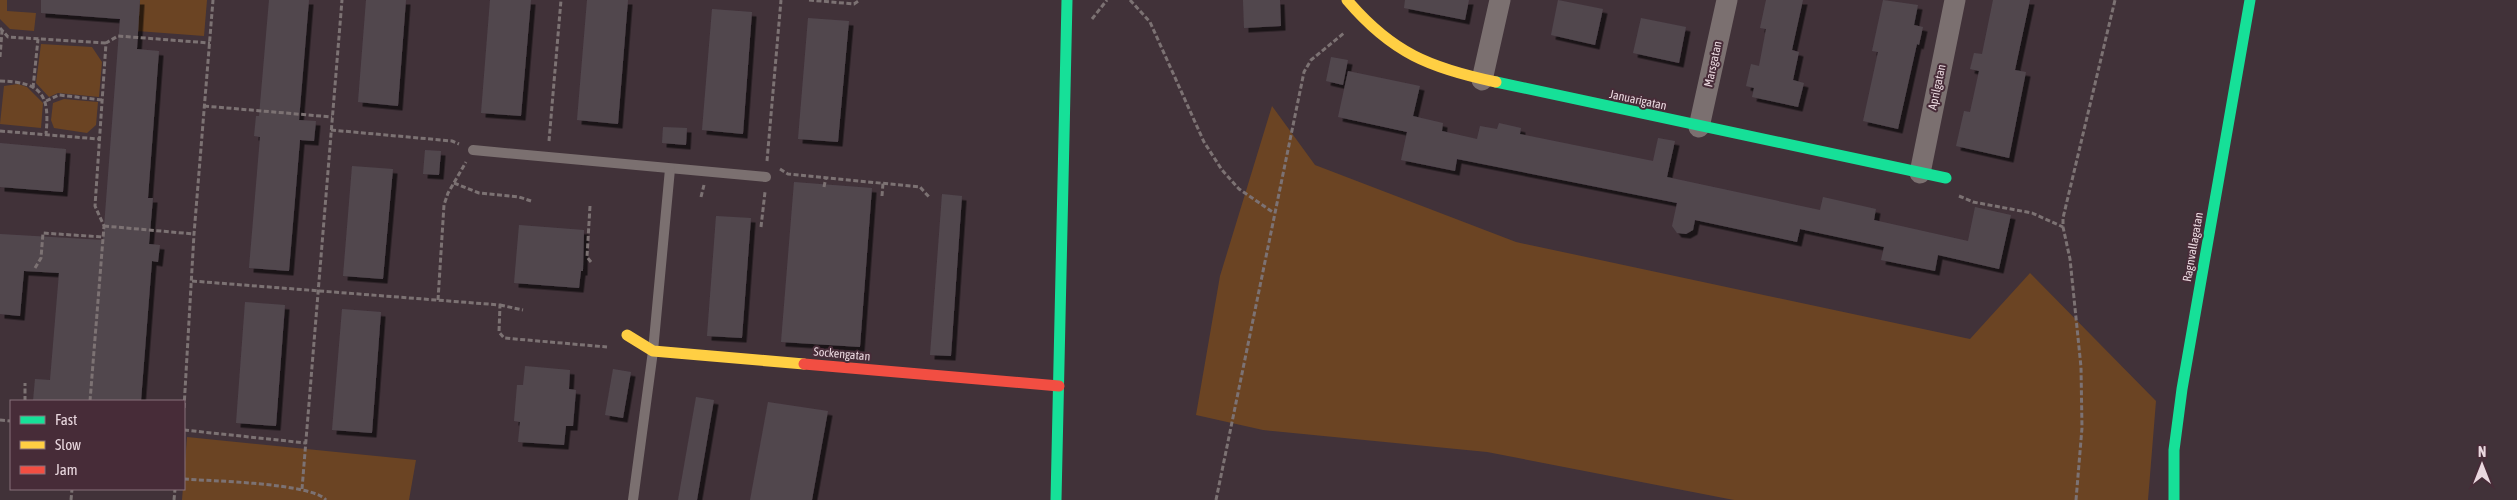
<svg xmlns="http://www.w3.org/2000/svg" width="2517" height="500" font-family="'Asap Condensed',sans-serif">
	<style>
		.green { fill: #6b4423 }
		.building { fill: #51474e; filter: url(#shadow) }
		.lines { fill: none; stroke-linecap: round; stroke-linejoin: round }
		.path { stroke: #7c7273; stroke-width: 3; stroke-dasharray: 5 2.5; stroke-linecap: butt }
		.lane { stroke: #7b7070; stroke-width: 10 }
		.street { stroke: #7b7070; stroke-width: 21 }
		.fast { stroke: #16e098; stroke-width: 11 }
		.slow { stroke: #ffcf43; stroke-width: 11 }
		.jam { stroke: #f24e42; stroke-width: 11 }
		.labels { text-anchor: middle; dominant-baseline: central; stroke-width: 4; stroke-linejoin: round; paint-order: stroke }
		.street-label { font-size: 12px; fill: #ead8df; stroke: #472c38 }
	</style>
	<defs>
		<filter id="shadow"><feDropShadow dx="4.5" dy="4.5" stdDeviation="0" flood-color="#0009"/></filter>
	</defs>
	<rect width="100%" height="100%" fill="#413239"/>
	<g class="green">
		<polygon points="0,0 7,0 7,11 36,13 34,31 10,29 0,19"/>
		<polygon points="140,0 207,0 204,36 137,31"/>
		<polygon points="41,44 92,47 102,62 99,97 58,93 49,97 36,83"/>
		<polygon points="18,84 27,87 43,103 41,128 0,124 4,86"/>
		<polygon points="64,99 98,102 96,125 87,133 54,128 51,120 53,103"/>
		<polygon points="1272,106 1315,165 1516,242 1970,339 2030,273 2156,401 2148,500 1734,500 1487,452 1263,430 1196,415 1220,276"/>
		<polygon points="187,437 416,460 409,500 182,500"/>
	</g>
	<g class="building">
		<polygon points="41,0 140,0 137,49 159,51 148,198 153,198 149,244 160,245 158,262 152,261 141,401 33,401 35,379 50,380 59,273 24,271 20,316 0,314 0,234 103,240 120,19 41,13"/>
		<polygon points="269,0 309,0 299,120 316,121 314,141 300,140 289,271 249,268 260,137 254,136 256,116 259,116"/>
		<polygon points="366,0 406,0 398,106 358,102"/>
		<polygon points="490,0 531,0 521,116 481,113"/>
		<polygon points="587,0 628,0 618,124 577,120"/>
		<polygon points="1243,0 1280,0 1281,26 1244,28"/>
		<polygon points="1405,0 1469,0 1465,20 1404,8"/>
		<polygon points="1558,0 1603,9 1595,45 1551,35"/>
		<polygon points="1766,0 1803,0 1792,50 1799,52 1793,80 1804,83 1798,107 1752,97 1754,88 1746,86 1751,64 1759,66 1766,29 1760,28"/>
		<polygon points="1883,0 1918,5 1914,25 1923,27 1919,45 1917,44 1898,129 1863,121 1878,52 1872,51"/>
		<polygon points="1993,0 2030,0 2015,70 2026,72 2009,158 1956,146 1964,111 1970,112 1979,71 1970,69 1974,53 1982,54"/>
		<polygon points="712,9 752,12 743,134 702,130"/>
		<polygon points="808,18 849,21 838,142 798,139"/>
		<polygon points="1641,18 1686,27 1679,63 1633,53"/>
		<polygon points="1331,57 1348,60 1343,85 1326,81"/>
		<polygon points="1348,71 1420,86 1413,116 1443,123 1442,131 1477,139 1480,126 1497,129 1499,123 1521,128 1520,134 1653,161 1658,138 1675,141 1667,177 1820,210 1823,197 1876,209 1874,220 1968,241 1975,207 2011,215 1999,269 1938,255 1935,271 1881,260 1884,247 1800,229 1797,242 1695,220 1693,230 1686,234 1677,233 1672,226 1677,203 1457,159 1455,171 1401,160 1407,132 1338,117"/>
		<polygon points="663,127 687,128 686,145 662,143"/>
		<polygon points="0,143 66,149 63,192 0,187"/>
		<polygon points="425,150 441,151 439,175 423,174"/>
		<polygon points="352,166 393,169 383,279 343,276"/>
		<polygon points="794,182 872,188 860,347 781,342"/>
		<polygon points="942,194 962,196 951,356 930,355"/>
		<polygon points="716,216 751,218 742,338 707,336"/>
		<polygon points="519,225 584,230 583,271 581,271 579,288 514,283"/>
		<polygon points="245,302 285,305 276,426 236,423"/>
		<polygon points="342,309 381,312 372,433 332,430"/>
		<polygon points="525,366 570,370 569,389 576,390 573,426 566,426 564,445 518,442 520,422 514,421 517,385 523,385"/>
		<polygon points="613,369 631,372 623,418 605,415"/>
		<polygon points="696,397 714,400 697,500 678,500"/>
		<polygon points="768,402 828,411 812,500 750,500"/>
	</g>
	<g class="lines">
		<g class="path">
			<polyline points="809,0 854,4 860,0"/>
			<polyline points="1130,0 1150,22 1204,142 1222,170 1239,189 1274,213"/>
			<polyline points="1092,19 1107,0"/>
			<polyline points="0,28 8,37 106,43"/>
			<polyline points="0,57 2,31"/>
			<path d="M0 81C42 82 50 95 46 134"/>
			<polyline points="33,88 38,39"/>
			<polyline points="46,101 59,95 102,100"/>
			<polyline points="204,106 332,117"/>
			<polyline points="331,130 452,141 459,144"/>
			<polyline points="0,131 99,139"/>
			<polyline points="549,141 561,0"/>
			<polyline points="767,161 781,0"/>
			<polyline points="780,169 788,174 920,187 929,197"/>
			<polyline points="454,183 479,193 519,197 531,201"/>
			<polyline points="824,187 826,177"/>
			<polyline points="882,196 883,183"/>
			<polyline points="1959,196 1973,202 2032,213 2063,227"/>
			<polyline points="701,197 704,185"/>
			<polyline points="590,206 587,257 591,262"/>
			<polyline points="104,226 194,234"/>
			<polyline points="761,227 765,192"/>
			<polyline points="35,268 41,258 43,233 103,237"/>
			<polyline points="192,281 500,305 499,332 504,338 607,347"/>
			<polyline points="438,300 444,205 448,193 466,162"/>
			<polyline points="500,305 523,310"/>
			<polyline points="25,401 25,383"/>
			<polyline points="90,401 104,226 95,206 106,43 118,36 210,43"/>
			<polyline points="184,408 194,234 213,0"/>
			<polyline points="0,420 11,421"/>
			<polyline points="184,430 306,443"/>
			<path d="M184 479C210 481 312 483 326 500"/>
			<polyline points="302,489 342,0"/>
			<polyline points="71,500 72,489"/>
			<polyline points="174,500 175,489"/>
			<polyline points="1216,500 1304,72 1311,60 1344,33"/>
			<polyline points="2076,500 2082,428 2081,367 2070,259 2063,227 2063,218 2115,0"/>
		</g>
		<g class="lane">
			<polyline points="473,150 766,177"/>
			<polyline points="633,500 653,351 670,169"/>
		</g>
		<g class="street">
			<polyline points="1482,80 1500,0"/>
			<polyline points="1699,127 1727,0"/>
			<polyline points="1920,173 1955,0"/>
		</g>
		<g class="fast">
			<polyline points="1496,82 1946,178"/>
			<polyline points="1056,500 1067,0"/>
			<polyline points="2174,500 2174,450 2182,389 2250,0"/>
		</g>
		<g class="slow">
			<path d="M1347 0C1392 53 1430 68 1496 82"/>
			<polyline points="627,335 653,351 804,364"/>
		</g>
		<polyline class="jam" points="804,364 1059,386"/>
	</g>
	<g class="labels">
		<g class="street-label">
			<text transform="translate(1713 64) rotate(-78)">Marsgatan</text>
			<text transform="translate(1937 87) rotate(-78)">Aprilgatan</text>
			<text transform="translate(1638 100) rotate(12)">Januarigatan</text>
			<text transform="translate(2193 247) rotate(-80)">Ragnvallagatan</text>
			<text transform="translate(842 354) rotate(5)">Sockengatan</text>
		</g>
	</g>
	<rect x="10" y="400" width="175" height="90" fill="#472c38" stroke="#88717b"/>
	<rect x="20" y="416" width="25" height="8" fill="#16e098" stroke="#88717b"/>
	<text x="55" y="425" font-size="15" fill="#ead8df">Fast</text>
	<rect x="20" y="441" width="25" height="8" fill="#ffcf43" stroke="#88717b"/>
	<text x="55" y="450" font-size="15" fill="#ead8df">Slow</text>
	<rect x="20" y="466" width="25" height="8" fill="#f24e42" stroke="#88717b"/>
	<text x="55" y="475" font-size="15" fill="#ead8df">Jam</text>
	<g transform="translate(2482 465)" stroke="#472c38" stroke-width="4" paint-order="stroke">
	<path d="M0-4L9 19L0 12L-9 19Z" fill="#ead8df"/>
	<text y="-8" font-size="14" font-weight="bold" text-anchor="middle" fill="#ead8df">N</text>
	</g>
</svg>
